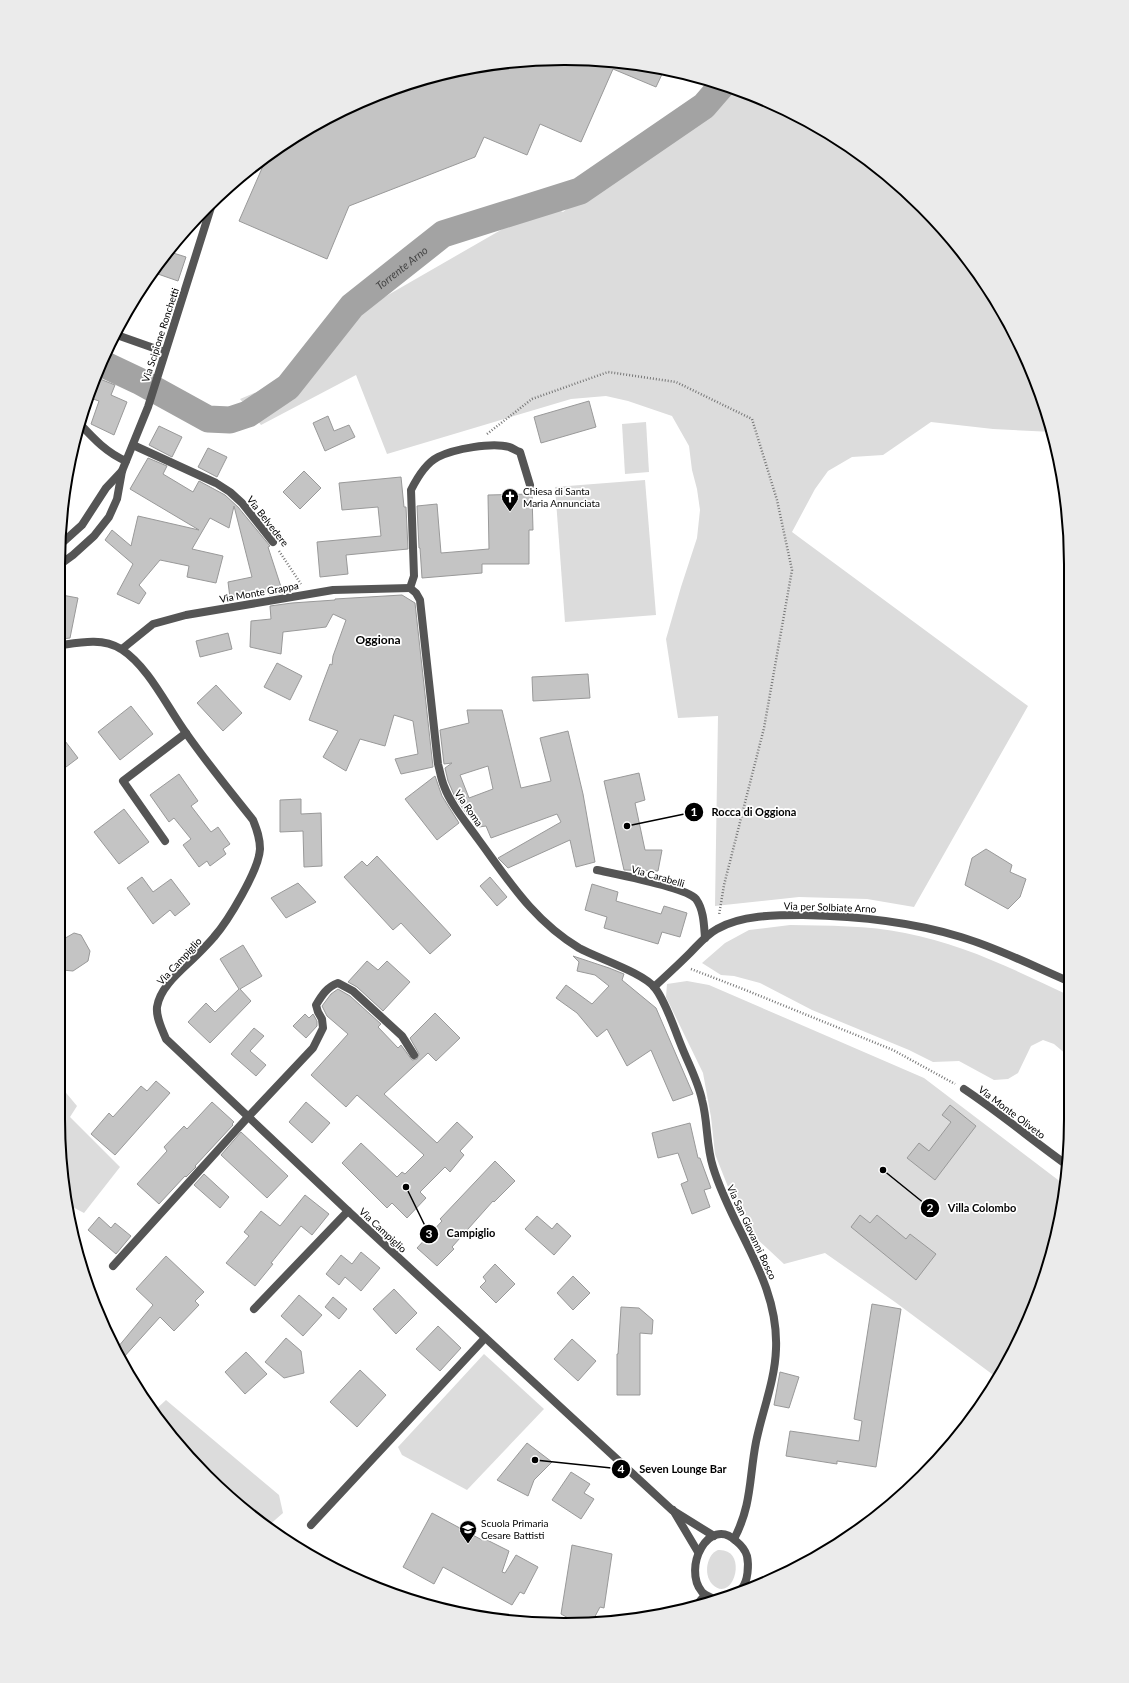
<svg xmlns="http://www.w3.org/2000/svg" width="1129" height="1683" font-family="Lato,sans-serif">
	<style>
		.green { fill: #dcdcdc }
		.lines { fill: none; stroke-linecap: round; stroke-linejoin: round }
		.river { stroke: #a3a3a3; stroke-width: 27 }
		.building { fill: #c4c4c4; stroke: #999; fill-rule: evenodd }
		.path { stroke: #777; stroke-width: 2.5; stroke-dasharray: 1 2; stroke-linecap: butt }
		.service { stroke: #555; stroke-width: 8 }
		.minor { stroke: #555; stroke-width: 8 }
		.tertiary { stroke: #555; stroke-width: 8 }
		.labels { text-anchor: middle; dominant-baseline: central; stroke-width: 3.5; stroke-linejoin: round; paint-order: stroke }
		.street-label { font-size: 10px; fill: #000; stroke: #fff }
		.poi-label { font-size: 10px; fill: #000; stroke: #fff; text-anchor: start }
		.water-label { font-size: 11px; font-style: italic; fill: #444; stroke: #fff }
		.quarter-label { font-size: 12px; font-weight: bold; fill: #000; stroke: #fff }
		.rim { fill: none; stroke: #000; stroke-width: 2 }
		.leader { fill: none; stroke: #000; stroke-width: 1.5 }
		.callout-dot { fill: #000; stroke: #fff; stroke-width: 1.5 }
		.mark-label { font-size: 12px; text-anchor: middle; font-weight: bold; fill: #fff }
		.callout-label { font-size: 11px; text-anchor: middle; font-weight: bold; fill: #000; stroke: #fff; stroke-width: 3.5; stroke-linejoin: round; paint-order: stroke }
	</style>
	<rect width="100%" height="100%" fill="#fff"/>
	<g class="green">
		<polygon points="730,86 818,126 899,184 966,256 1019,341 1053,432 993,429 931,422 883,455 852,457 828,471 815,489 792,532 1028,706 914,907 867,899 799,897 715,906 718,716 678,718 666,639 681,587 697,538 700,510 697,489 692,470 689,446 672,416 628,401 606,396 571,399 387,454 356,375 261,425 240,399 271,386 305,356 381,299 546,204 563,212 630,159"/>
		<polygon points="646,422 649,472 625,474 622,424"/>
		<polygon points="645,480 656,615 565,622 555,487"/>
		<path d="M790 925C828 926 868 925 905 933 963 944 1015 970 1068 995L1067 1055 1054 1044 1043 1040 1031 1046 1018 1073 1008 1079 994 1080 959 1061 933 1062 909 1050 812 1010 760 983 734 976 721 975 702 963 725 943 749 930Z"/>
		<polygon points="687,981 709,985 924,1078 1066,1186 1044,1281 1019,1342 996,1377 895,1302 825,1253 784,1264 756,1238 734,1202 715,1154 711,1117 703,1073 666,997 667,984"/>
		<polygon points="62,1088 77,1106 70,1117 120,1167 84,1213 67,1204 62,1185"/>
		<polygon points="484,1354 544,1409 467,1490 402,1455 398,1447"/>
		<polygon points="166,1400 279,1495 283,1513 267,1527 256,1520 184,1453 153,1412"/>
		<path d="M718 1550C750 1548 733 1606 712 1584 703 1574 707 1554 718 1550Z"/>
	</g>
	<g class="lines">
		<path class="river" id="s1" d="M101 363 139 381 208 419 230 420 248 414 288 387 352 306 443 234 580 191 704 106 723 84"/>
	</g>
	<g class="building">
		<polygon points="532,59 631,62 664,70 656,87 613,69 581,142 540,124 527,155 484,137 475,157 349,206 327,259 239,221 263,166 256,163 341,110 434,75"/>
		<polygon points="170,252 186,257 178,281 155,273"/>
		<polygon points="95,377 115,385 111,395 127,402 114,435 91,424 99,401 87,397"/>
		<polygon points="589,401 596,427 541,443 534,417"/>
		<polygon points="328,416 334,431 349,425 355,437 325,451 313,423"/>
		<polygon points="159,426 182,437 172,457 149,445"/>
		<polygon points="208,448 227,457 217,477 198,467"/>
		<polygon points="148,458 167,466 163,474 193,492 199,481 225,495 238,507 270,546 268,547 283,593 269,595 269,591 230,598 228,582 252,577 234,506 229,528 210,518 192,549 223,556 216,583 187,577 189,566 160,560 139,585 146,593 139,604 117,594 133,564 105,540 112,530 131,546 138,516 199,530 130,489"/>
		<polygon points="304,471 321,488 300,509 283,492"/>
		<polygon points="401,477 404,507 406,507 408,549 346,555 348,574 320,577 317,542 381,536 378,507 342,510 339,483"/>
		<polygon points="532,494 533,530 529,530 529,564 482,564 482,573 422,578 420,548 419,548 417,506 437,504 441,553 489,549 488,495"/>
		<polygon points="62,595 78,598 70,638 62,639"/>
		<polygon points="402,595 415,603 433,767 401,774 395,759 418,754 413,721 394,715 385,746 360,739 346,771 323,757 338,731 309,720 330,664 332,665 333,656 346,620 333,614 326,627 283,632 281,654 250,647 251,621 271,619 270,606 292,603 335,600 335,599"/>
		<polygon points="228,633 232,649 200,657 196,641"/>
		<polygon points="277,663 302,676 290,700 264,687"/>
		<polygon points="588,674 590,698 533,701 532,677"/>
		<polygon points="216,685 242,713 223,731 197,703"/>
		<polygon points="131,706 153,734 120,760 98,732"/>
		<path d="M467 710H502L521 788 551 781 540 738 568 731 583 794 595 862 576 867 570 840 508 868 498 858 561 822 557 814 491 838 486 826 479 827 469 815 468 816 455 797 448 781 445 768 452 763 444 764 440 730 469 723ZM488 766 493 789 469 798 460 775Z"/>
		<polygon points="62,737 78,758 62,770"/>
		<polygon points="639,773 645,800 635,803 645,850 662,850 658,871 624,870 604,781"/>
		<polygon points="179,774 198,801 191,806 211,832 218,827 230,844 223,849 226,854 210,866 207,861 199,867 183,845 191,839 174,818 169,822 150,795"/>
		<polygon points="435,776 442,796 459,823 437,840 405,799"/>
		<polygon points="301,799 301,814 321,813 322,866 304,867 303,831 280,832 280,800"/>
		<polygon points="124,809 149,842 119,864 94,832"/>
		<polygon points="986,849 1012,865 1010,872 1026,879 1020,897 1008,909 965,885 972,858"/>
		<polygon points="377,856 451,935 430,954 401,923 393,930 344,877 362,861 367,866"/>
		<polygon points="142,877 153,892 171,879 190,904 175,916 170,910 153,924 127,888"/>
		<polygon points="490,877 507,897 497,906 480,886"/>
		<polygon points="298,883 316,902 286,918 271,898"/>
		<polygon points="592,884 618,892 616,901 661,914 664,906 687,913 680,937 662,932 658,944 604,928 607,917 585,910"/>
		<polygon points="74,933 81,935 90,951 88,961 73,971 62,970 62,940"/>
		<polygon points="243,945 262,976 240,989 251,1001 210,1043 188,1022 206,1003 215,1012 239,989 220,959"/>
		<polygon points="573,956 609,968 624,974 622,980 656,1008 693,1094 673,1101 651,1050 627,1066 607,1029 597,1037 577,1013 556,998 566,985 592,1004 609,986 595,975 577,971 579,962"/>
		<polygon points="367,961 378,970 387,961 410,982 383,1011 357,987 348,982"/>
		<polygon points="338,989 350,996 381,1024 378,1027 398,1048 401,1045 412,1060 417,1059 419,1054 410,1038 435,1013 460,1038 436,1061 428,1053 384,1094 437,1143 457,1122 473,1137 460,1151 464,1155 450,1172 445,1167 420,1192 426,1198 407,1218 392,1203 387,1208 342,1163 361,1143 397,1177 402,1172 405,1174 424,1155 357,1095 346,1107 311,1075 348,1034 327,1016 322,1006 331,994"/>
		<polygon points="305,1014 309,1018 313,1014 317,1021 317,1026 306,1038 293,1026"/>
		<polygon points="254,1028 264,1036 250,1051 266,1065 256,1076 231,1054"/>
		<polygon points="156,1081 170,1093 115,1155 91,1134 109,1113 113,1117 141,1086 147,1091"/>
		<polygon points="212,1102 234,1122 232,1124 233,1125 195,1166 196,1167 186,1177 185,1176 159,1204 137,1184 167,1151 164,1147 184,1126 187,1129"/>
		<polygon points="306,1102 330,1123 312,1143 289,1122"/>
		<polygon points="950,1105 976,1126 935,1180 907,1158 919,1143 929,1151 951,1122 942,1115"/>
		<polygon points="690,1123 698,1158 700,1158 711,1188 704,1190 710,1207 692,1214 681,1184 688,1181 678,1153 658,1158 652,1133"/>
		<polygon points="241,1132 288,1176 267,1198 221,1155"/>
		<polygon points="495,1161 515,1181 494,1202 493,1201 452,1247 454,1249 437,1266 417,1248 442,1221 440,1219"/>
		<polygon points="204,1174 229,1197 220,1208 194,1185"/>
		<polygon points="305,1195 329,1214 312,1235 301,1226 271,1263 273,1264 255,1286 226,1263 249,1236 244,1232 261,1211 280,1226"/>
		<polygon points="860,1215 870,1223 877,1215 906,1239 910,1234 936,1254 916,1280 851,1227"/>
		<polygon points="537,1216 552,1229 557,1223 571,1236 554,1255 525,1229"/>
		<polygon points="99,1217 111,1228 115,1223 131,1236 116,1254 88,1230"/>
		<polygon points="361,1252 380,1268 361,1291 345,1277 339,1285 326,1274 341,1255 352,1264"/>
		<polygon points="166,1256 204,1292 195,1301 199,1305 174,1331 160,1317 123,1358 118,1347 153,1305 136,1289"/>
		<polygon points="495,1264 515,1284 496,1303 480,1287 486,1281 483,1277"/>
		<polygon points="573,1276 590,1293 573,1310 557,1293"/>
		<polygon points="394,1289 417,1313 396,1334 373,1309"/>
		<polygon points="299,1295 322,1315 303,1336 281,1316"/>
		<polygon points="333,1297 347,1309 339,1319 325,1307"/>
		<polygon points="872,1304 901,1309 876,1467 837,1461 837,1464 786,1456 790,1431 859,1441 862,1421 854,1419"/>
		<polygon points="621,1307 639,1308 653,1320 652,1334 640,1333 640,1395 617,1395 617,1354 618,1354"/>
		<polygon points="438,1326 461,1348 440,1371 416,1349"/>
		<polygon points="286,1338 301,1351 304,1373 284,1378 265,1362"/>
		<polygon points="572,1339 596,1361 578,1381 554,1359"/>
		<polygon points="246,1352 267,1374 245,1394 225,1372"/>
		<polygon points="360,1370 386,1395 357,1427 330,1402"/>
		<polygon points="780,1372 799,1377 789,1408 774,1405"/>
		<polygon points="527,1443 552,1462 534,1480 528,1496 497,1480"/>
		<polygon points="571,1472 590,1484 584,1493 594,1499 581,1519 552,1500"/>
		<polygon points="432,1513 482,1540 483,1538 509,1551 502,1572 505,1573 516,1555 538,1567 524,1594 520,1592 512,1605 443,1567 434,1584 403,1567"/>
		<polygon points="572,1545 612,1554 604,1608 600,1607 591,1624 579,1624 561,1614"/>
	</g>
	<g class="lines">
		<g class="path">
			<polyline points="487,434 532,399 608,372 676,382 752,419 777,500 792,570 764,728 724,885 719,915"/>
			<polyline points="279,551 301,584"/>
			<polyline points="691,969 743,989 893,1050 955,1084"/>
		</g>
		<polyline class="service" points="165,841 123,781 186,733"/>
		<g class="minor">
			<polyline points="114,334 165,352"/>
			<path d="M80 424C94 439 107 453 126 461"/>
			<polyline points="133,445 216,483 230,492 242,503 273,542"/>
			<path d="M410 588 416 593 420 600 438 764C440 771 441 779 444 786 451 805 466 822 478 839 509 881 533 920 579 948 597 958 644 973 655 988 666 1002 674 1028 681 1045 688 1063 698 1081 702 1100 708 1122 706 1145 713 1167 732 1230 779 1281 776 1349 775 1381 762 1412 756 1442 749 1478 752 1505 734 1539"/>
			<path d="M410 588 414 576 411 490C417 478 426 463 438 457 454 449 492 442 509 447 513 448 516 451 520 452L530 485"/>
			<polyline points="122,649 153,624 186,615 333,590 410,588"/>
			<path d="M597 870C615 874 686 887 696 899 704 910 704 926 705 938"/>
			<path d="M654 987C666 976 678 965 690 953 698 945 706 935 717 929 741 915 775 915 803 915 857 916 909 921 961 937 998 948 1033 966 1068 981"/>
			<path d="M964 1089C1000 1113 1032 1140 1067 1165"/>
			<path d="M113 1266 248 1117 313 1048 323 1028 322 1019 318 1012 316 1005C322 995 327 987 338 983L353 991 402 1036 414 1055"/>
			<polyline points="254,1309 348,1211"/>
			<polyline points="311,1525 485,1338"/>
			<polyline points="694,1608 705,1595"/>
		</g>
		<g class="tertiary">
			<polyline points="62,543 82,525 106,488 122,471"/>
			<polyline points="62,563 73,555 94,536 109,517 117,499 122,471 148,407 212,204"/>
			<path d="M62 645C82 642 103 638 121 649 149 667 167 707 186 733 207 763 230 791 253 820 257 830 260 838 260 849 259 870 228 921 214 937 209 943 203 949 197 955 183 969 160 986 157 1007 156 1018 162 1029 166 1039L348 1211 672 1510 714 1536"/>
			<polyline points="673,1510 698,1552"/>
			<path d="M715 1600C711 1597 706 1596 702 1592 682 1568 709 1515 736 1541 741 1545 745 1549 747 1556 749 1565 748 1581 742 1588"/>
		</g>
	</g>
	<defs>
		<g id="church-pin" transform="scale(0.9)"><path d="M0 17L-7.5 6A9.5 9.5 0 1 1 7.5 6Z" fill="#000" stroke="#fff"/><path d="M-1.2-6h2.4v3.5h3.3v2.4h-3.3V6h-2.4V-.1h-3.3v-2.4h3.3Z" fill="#fff"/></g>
		<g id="school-pin" transform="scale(0.9)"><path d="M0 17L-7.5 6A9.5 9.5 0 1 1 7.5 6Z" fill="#000" stroke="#fff"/><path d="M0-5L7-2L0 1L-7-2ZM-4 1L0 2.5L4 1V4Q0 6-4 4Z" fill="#fff"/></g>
	</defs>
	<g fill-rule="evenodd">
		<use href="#church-pin" x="510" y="497"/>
		<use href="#school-pin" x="468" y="1529"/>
	</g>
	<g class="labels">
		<g class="street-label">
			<text transform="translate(160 335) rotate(-72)">Via Scipione Ronchetti</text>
			<text transform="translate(268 521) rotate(52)">Via Belvedere</text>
			<text transform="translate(259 592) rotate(-10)">Via Monte Grappa</text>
			<text transform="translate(469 808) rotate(56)">Via Roma</text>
			<text transform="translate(658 876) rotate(16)">Via Carabelli</text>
			<text transform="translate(830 907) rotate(2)">Via per Solbiate Arno</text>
			<text transform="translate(179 961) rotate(-47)">Via Campiglio</text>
			<text transform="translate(1012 1112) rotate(37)">Via Monte Oliveto</text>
			<text transform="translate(383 1230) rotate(43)">Via Campiglio</text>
			<text transform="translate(752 1232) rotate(65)">Via San Giovanni Bosco</text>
		</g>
		<g class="poi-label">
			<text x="523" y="491">Chiesa di Santa<tspan x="523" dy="12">Maria Annunciata</tspan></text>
			<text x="481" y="1523">Scuola Primaria<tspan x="481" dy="12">Cesare Battisti</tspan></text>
		</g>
		<g class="water-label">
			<text stroke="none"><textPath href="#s1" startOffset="376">Torrente Arno</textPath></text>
		</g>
		<g class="quarter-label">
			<text x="378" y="639">Oggiona</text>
		</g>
	</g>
	<path d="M0 0H1129V1683H0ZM564 65H565A499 499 0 0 1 1064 564V1119A499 499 0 0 1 565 1618H564A499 499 0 0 1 65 1119V564A499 499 0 0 1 564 65Z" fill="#ebebeb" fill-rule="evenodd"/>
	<path class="rim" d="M564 65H565A499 499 0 0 1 1064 564V1119A499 499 0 0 1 565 1618H564A499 499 0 0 1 65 1119V564A499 499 0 0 1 564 65Z"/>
	<path class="leader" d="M627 826L694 812M883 1170L930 1208M406 1187L429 1234M535 1460L621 1469"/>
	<g class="callout-dot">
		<circle cx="627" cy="826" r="4"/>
		<circle cx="883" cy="1170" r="4"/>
		<circle cx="406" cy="1187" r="4"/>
		<circle cx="535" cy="1460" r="4"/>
		<circle cx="694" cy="812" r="10"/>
		<circle cx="930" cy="1208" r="10"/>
		<circle cx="429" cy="1234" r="10"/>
		<circle cx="621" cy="1469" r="10"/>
	</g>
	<g class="mark-label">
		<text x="694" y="816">1</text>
		<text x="930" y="1212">2</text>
		<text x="429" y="1238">3</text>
		<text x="621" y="1473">4</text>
	</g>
	<g class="callout-label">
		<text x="754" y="816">Rocca di Oggiona</text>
		<text x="982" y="1212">Villa Colombo</text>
		<text x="471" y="1237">Campiglio</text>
		<text x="683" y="1473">Seven Lounge Bar</text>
	</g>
</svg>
